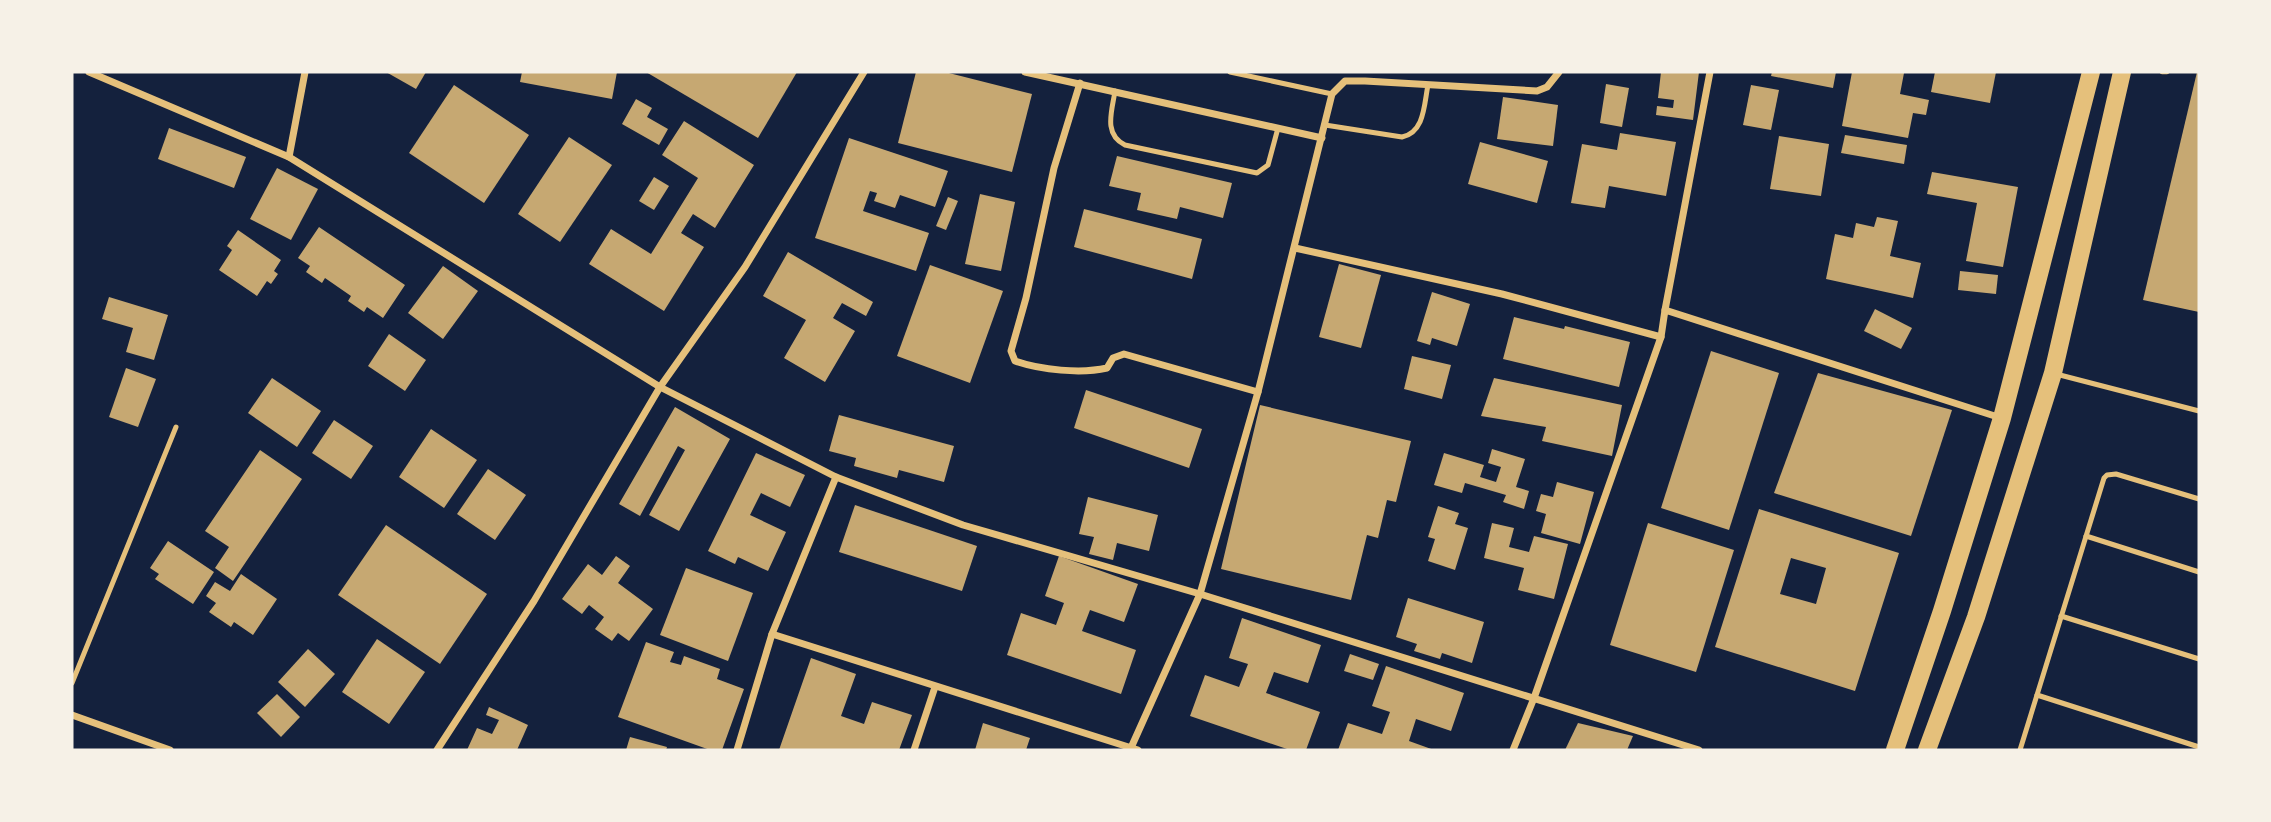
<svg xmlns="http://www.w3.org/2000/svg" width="2271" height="822" font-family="Signika,sans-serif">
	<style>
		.building { fill: #c6a872; fill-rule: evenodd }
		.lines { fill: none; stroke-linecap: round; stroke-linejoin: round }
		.path { stroke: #e5c07b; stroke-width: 4.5 }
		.service { stroke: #e5c07b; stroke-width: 5 }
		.minor { stroke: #e5c07b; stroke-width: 7 }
		.primary { stroke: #e5c07b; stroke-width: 18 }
	</style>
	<rect width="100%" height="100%" fill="#14213d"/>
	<g class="building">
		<polygon points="386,72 426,72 416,89"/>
		<polygon points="522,72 617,72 612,99 520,82"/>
		<polygon points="646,72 797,72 758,138"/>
		<polygon points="916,72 945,72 1032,94 1012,172 898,143"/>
		<polygon points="1661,72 1699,72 1693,120 1656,115 1657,106 1673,108 1674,100 1658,98"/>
		<polygon points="1772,72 1836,72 1833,88 1771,76"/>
		<polygon points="1852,72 1904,73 1900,94 1929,100 1926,115 1913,113 1908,138 1842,126"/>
		<polygon points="1935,72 1996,72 1990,103 1931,92"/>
		<polygon points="2197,72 2199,72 2199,312 2143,300"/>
		<polygon points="1606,84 1629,88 1622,127 1600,123"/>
		<polygon points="454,85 529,135 484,203 409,153"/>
		<polygon points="1751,85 1779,90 1771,130 1743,125"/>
		<polygon points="1503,97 1558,105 1553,146 1497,139"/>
		<polygon points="636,99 652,108 647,117 668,129 659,145 622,124"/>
		<polygon points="684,121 754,165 715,228 693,214 681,233 704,247 664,311 589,264 611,229 651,254 698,178 662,155"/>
		<polygon points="169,128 246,157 234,188 158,159"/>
		<polygon points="1620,133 1676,142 1666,196 1609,186 1605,208 1571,203 1582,144 1617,150"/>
		<polygon points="1845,135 1907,145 1904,164 1841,153"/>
		<polygon points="1779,136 1829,144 1821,196 1770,189"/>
		<polygon points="569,137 612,165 560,242 518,214"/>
		<polygon points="849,138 948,171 935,207 900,195 895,208 874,201 877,193 870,191 863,211 929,233 916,271 815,238"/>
		<polygon points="1480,142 1548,161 1537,203 1468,184"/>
		<polygon points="1117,156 1232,183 1223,218 1180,207 1177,219 1137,210 1141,193 1109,186"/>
		<polygon points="277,168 318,189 291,240 250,219"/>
		<polygon points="1932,172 2018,187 2003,267 1966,261 1977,203 1927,194"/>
		<polygon points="654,177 669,186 654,210 639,201"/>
		<polygon points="980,194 1015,202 1001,271 965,264"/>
		<polygon points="948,197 958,201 946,230 936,226"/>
		<polygon points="1084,209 1202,239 1192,279 1074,247"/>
		<polygon points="1877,217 1898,221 1890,256 1921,263 1913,298 1826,279 1835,234 1853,238 1856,223 1874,227"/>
		<polygon points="319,227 405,285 383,318 367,307 364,312 348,301 351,296 325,278 322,283 306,272 310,266 298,258"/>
		<polygon points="238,230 281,260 274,271 278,274 271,284 267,281 257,296 219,270 232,250 227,246"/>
		<polygon points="788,252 873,302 866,316 842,303 833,318 855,331 825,382 784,358 806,320 763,296"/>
		<polygon points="1339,264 1381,275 1361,348 1319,337"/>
		<polygon points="930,265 1003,291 970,383 897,356"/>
		<polygon points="443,266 478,291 443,339 408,313"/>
		<polygon points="1960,271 1998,275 1996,294 1958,290"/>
		<polygon points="1432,292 1470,304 1457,346 1432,338 1430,345 1417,341"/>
		<polygon points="109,297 168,315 154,360 126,352 133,328 102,319"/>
		<polygon points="1875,309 1912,328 1901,349 1864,331"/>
		<polygon points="1514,317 1564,329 1565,326 1630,342 1619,387 1503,359"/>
		<polygon points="389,334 426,360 405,391 368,366"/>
		<polygon points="1711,351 1779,373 1729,530 1661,508"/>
		<polygon points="1412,356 1451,365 1442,399 1404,389"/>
		<polygon points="126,368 156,379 138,427 109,417"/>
		<polygon points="1818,373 1952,410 1911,536 1774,493"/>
		<polygon points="272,378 321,411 297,447 248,413"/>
		<polygon points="1494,378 1622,405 1612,456 1542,441 1546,427 1481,416"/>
		<polygon points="1086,390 1202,429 1189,468 1074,428"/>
		<polygon points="1260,405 1411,441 1396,502 1387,500 1378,538 1367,535 1351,600 1221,569"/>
		<polygon points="675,407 730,439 679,531 649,515 685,450 678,446 640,516 619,504"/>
		<polygon points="839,415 954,446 944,482 899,470 897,478 854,466 856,458 829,451"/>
		<polygon points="334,420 373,446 351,479 312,453"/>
		<polygon points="431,429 477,460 444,508 399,477"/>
		<polygon points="1492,449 1525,459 1516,487 1529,491 1524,509 1503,502 1506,495 1465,483 1462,493 1434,485 1444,453 1484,465 1480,477 1496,482 1501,467 1488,463"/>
		<polygon points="260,450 302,479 233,581 215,568 229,547 205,531"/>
		<polygon points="756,453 805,475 790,507 761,493 750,515 786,532 768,571 738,557 735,564 708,551"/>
		<polygon points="488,469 526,495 495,540 457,514"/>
		<polygon points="1557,482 1594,492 1580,544 1541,533 1546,514 1536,511 1541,494 1553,497"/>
		<polygon points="1088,497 1158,515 1149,551 1117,543 1113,560 1089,554 1094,537 1079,534"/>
		<polygon points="855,505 977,546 962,591 839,552"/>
		<polygon points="1438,506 1459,513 1455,524 1468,528 1455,570 1428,561 1435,539 1428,537"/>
		<path d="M1759 509 1899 553 1855 691 1715 647ZM1791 558 1826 568 1816 604 1780 594Z"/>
		<polygon points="1492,523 1514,528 1509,547 1529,552 1534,536 1568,544 1554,599 1518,590 1524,568 1484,558"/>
		<polygon points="1648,523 1734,550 1696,672 1610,645"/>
		<polygon points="386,525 487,594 440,664 338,595"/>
		<polygon points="168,541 214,572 193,604 155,579 159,574 150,568"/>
		<polygon points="616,556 630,566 618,583 653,609 629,641 618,633 612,641 595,629 604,617 589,605 582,614 562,599 588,564 602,575"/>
		<polygon points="1059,556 1138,584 1124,622 1090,610 1082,631 1136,650 1121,694 1007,655 1021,613 1056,625 1064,603 1045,596"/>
		<polygon points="686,568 753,593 728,661 660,635"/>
		<polygon points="241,574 277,599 253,635 234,622 231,627 209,612 216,603 206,596 215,582 230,591"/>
		<polygon points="1408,598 1484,622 1472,663 1442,653 1440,659 1414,651 1417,644 1396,637"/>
		<polygon points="1242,618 1321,645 1308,683 1274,672 1266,693 1320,712 1306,750 1290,750 1190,716 1205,675 1239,687 1248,664 1229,658"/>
		<polygon points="377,639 425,672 389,724 342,692"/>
		<polygon points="646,642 674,652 670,662 681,665 684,656 720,669 717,679 744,689 722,750 710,750 618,717"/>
		<polygon points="308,649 335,674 305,707 278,682"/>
		<polygon points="1350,654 1379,664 1373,680 1344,671"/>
		<polygon points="811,658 856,674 841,716 864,724 872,702 912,715 899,750 779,750"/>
		<polygon points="1386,666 1464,693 1451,731 1416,719 1409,741 1434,750 1338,750 1348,723 1382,734 1390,712 1372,706"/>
		<polygon points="277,694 300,717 281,737 257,713"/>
		<polygon points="489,707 528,725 517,750 467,750 477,728 492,734 499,720 486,715"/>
		<polygon points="983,723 1030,738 1026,750 975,750"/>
		<polygon points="1578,723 1633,736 1627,750 1565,750"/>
		<polygon points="630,737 667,747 666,750 626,750"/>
	</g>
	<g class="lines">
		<polyline class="path" points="2162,72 2167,72"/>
		<g class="service">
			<polyline points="1230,72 1332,94"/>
			<path d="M1115 91C1112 111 1103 134 1125 145L1257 173 1268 165 1278 128"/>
			<path d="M1325 125 1402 137C1425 132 1424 104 1428 85"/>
			<polyline points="2056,374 2199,411"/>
			<polyline points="2086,536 2199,572"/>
			<polyline points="2061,616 2199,659"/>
			<polyline points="72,683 176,427"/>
			<polyline points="2037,695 2199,747"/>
			<polyline points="2020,750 2104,478 2107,475 2116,474 2199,499"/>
		</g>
		<g class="minor">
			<polyline points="89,72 289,157 660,387 836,477 963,525 1200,594 1699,750"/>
			<polyline points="1025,72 1322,138"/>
			<path d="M1080 83 1054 168 1026 298 1011 351 1015 361C1041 370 1081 374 1107 368L1113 358 1124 354 1258 392"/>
			<polyline points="289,157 305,72"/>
			<polyline points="1295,248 1502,294 1661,337 1665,310 2001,418"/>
			<polyline points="1665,310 1710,72"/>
			<polyline points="772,634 1138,750"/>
			<polyline points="72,715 170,750"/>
			<polyline points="437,750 534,601 660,387 745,267 864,72"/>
			<polyline points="737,750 772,634 836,477"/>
			<polyline points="914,750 935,687"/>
			<polyline points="1130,750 1200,594 1258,392 1332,94 1345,81 1365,81 1537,91 1547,87 1559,72"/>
			<polyline points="1513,750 1534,698 1661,337"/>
		</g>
		<g class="primary">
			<polyline points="1895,750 1942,611 2002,418 2091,72"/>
			<polyline points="1927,750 1976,617 2053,373 2122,72"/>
		</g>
	</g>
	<rect width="2271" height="822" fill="none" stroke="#f6f1e7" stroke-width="147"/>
</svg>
